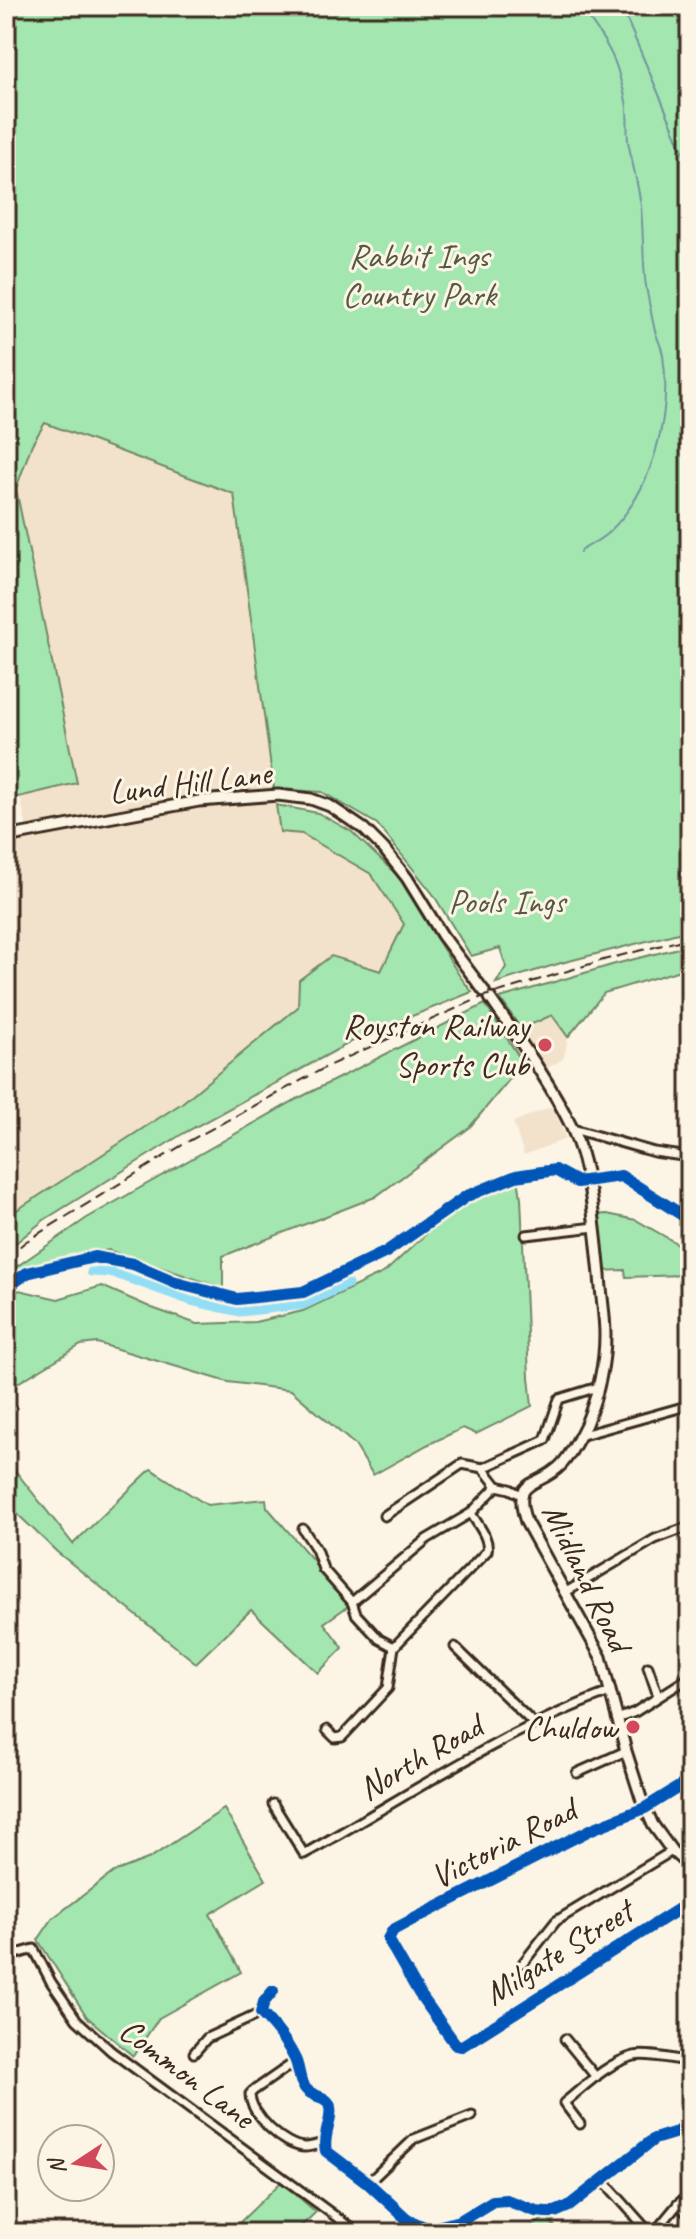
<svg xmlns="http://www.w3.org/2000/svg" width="696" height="2239" font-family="Caveat,sans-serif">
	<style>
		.built { fill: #f3e2cb }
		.green { fill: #a4e6b0; stroke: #708867; stroke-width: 2 }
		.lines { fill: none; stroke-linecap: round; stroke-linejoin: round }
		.stream { stroke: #70969f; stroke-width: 2 }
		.canal { stroke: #93def5; stroke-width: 9 }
		.street-casing { stroke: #3b2a1e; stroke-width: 13 }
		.secondary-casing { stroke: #3b2a1e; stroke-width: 15 }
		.street { stroke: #fcf5e5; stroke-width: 7 }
		.secondary { stroke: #fcf5e5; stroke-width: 9 }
		.rail { stroke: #3b2a1e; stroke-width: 2; stroke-dasharray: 12 6; stroke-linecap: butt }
		.cycleway-casing { stroke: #fcf5e5; stroke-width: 17 }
		.cycleway { stroke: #0057b8; stroke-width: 12 }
		.poi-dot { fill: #d1495b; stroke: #fcf5e5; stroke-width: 3 }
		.labels { text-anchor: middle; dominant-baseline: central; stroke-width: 6; stroke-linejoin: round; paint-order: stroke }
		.park-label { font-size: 34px; fill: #555942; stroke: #fcf5e5 }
		.street-label { font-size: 34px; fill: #3b2a1e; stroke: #fcf5e5 }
		.poi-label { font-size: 34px; fill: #3b2a1e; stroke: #fcf5e5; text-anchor: end }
	</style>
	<rect width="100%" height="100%" fill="#fcf5e5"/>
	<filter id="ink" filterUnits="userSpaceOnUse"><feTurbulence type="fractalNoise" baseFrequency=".0125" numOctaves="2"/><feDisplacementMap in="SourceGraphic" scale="16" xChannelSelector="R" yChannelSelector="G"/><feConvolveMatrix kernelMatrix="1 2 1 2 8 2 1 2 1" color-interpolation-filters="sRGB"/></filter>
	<g filter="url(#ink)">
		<g class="built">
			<polygon points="44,423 234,493 280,832 302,834 371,874 404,924 381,972 299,1007 182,1103 6,1217 6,844 29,838 20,797 77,783 16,489 32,444"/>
			<polygon points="553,1015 568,1037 564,1058 546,1069 521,1029"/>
			<polygon points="553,1106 566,1139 524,1155 513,1122"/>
		</g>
		<g class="green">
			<polygon points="6,6 690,6 690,930 561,963 496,983 506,967 500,948 471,956 433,894 377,824 322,792 274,789 234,494 45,423 32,444 16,489 77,783 6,800"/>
			<polygon points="276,805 318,813 352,832 398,876 459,975 472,992 362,1036 184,1133 44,1220 6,1251 6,1217 182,1103 298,1007 299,980 331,956 381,971 404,924 371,874 302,834 280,832"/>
			<polygon points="690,945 690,967 604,993 568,1037 552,1015 521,1029 500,998 615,964"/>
			<polygon points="485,1004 523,1063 469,1128 375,1197 223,1256 223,1288 108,1250 23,1267 6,1280 6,1274 87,1218 297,1099"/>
			<polygon points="518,1178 521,1198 529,1377 532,1406 476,1434 463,1428 427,1445 373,1475 355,1445 291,1390 228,1382 97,1343 81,1345 6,1390 6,1298 19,1290 58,1299 102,1286 152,1308 197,1324 255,1322 303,1311 385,1272 453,1209"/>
			<polygon points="607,1214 636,1220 690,1251 690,1259 682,1275 626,1277 625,1270 599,1271 594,1215"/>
			<polygon points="6,1459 73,1544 151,1469 207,1505 266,1499 267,1507 351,1604 324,1623 343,1648 318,1673 251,1610 196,1663 57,1552 6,1503"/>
			<polygon points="224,1809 266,1880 210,1914 241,1972 159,2018 133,2056 87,2017 38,1940 53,1918 114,1872 150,1858"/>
			<polygon points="281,2182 316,2212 294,2233 229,2233"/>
			<polygon points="547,2217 560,2233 521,2233"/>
		</g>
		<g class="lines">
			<g class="stream">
				<polyline points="621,6 690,167"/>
				<path d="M580 553V551C590 545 601 540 610 531 653 490 672 414 663 356 662 346 656 337 654 327 651 312 647 295 645 279 643 255 643 231 641 206 638 184 632 163 628 141 627 130 628 120 627 110 627 99 622 86 619 75 613 50 595 27 580 6"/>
			</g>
			<polyline class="canal" points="91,1272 113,1273 191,1301 240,1312 304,1305 348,1284"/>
			<g class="street-casing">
				<g id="street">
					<polyline points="573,1129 654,1152 690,1157"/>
					<polyline points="526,1235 595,1227"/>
					<polyline points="579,1436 690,1405"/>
					<polyline points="483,1468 545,1440 559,1399 598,1387"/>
					<polyline points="384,1516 462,1464 483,1468 497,1486"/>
					<path d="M303 1529 316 1549 323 1569 352 1602 356 1614 379 1639 394 1647 487 1551C490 1538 477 1524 471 1513"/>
					<polyline points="566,1592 655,1539 690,1526"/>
					<polyline points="352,1602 427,1539 471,1513 497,1486 510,1489 521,1495"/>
					<polyline points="455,1647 533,1723"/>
					<polyline points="648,1667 658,1696"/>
					<polyline points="617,1719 635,1712 690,1677"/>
					<polyline points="327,1730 335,1738 342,1737 388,1688 394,1647"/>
					<polyline points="577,1773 626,1751"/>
					<polyline points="690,1780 645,1808 592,1829 408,1922 393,1930 388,1939 419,1993 456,2045 462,2046 690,1902"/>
					<path d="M273 1804 304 1854C405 1798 500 1732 610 1692"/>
					<polyline points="6,1960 17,1954 34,1949 51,1982 77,2020 111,2051 358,2233"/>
					<polyline points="523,1963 556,1921 672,1851"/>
					<path d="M273 1991 264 2002 261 2013C274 2026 287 2042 295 2059 300 2069 298 2081 306 2089 313 2098 328 2095 330 2107 333 2121 322 2135 326 2151L368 2183 408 2220 429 2229 460 2221 493 2201 506 2200 536 2211 546 2212H555L569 2206 654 2139 677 2132 690 2122"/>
					<polyline points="565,2039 596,2077"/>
					<polyline points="194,2053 207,2038 261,2013"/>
					<path d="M296 2061 253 2091 250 2094C250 2115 285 2147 305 2147 311 2147 318 2144 324 2143"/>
					<path d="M580 2124 564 2103C585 2086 607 2063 634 2056 647 2053 672 2059 686 2061L690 2058"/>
					<polyline points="602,2179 650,2233"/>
					<polyline points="368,2183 414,2139 472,2116"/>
					<polyline points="678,2204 690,2216"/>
					<polyline points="397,2233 408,2220"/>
					<polyline points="654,2233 678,2204 690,2194"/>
				</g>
			</g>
			<g class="secondary-casing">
				<g id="secondary">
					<polyline points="6,837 199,801 278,795 311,799 330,806 364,829 384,849 407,878 442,935 484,991"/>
					<path d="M490 998C519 1040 549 1080 571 1126 591 1169 595 1228 600 1275 601 1295 605 1315 605 1335 605 1364 597 1397 586 1424 580 1436 571 1455 561 1465 538 1489 511 1476 526 1522L601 1657 626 1751 641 1798 653 1825 672 1851 690 1867"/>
				</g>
			</g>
			<use href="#street" class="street"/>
			<use href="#secondary" class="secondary"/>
			<polyline class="rail" points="6,1258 25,1242 189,1141 328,1066 482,997 607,959 690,938"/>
			<g class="cycleway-casing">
				<g id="cycleway">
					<polyline points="6,1288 27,1273 94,1257 133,1264 180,1284 237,1299 303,1292 386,1252 467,1196 516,1176 555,1170 577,1182 621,1176 690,1220"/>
					<polyline points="690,1780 645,1808 592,1829 408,1922 393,1930 388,1939 419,1993 456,2045 462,2046 690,1902"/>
					<path d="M273 1991 264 2002 261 2013C274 2026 287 2042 295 2059 300 2069 298 2081 306 2089 313 2098 328 2095 330 2107 333 2121 322 2135 326 2151L368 2183 408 2220 429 2229 460 2221 493 2201 506 2200 536 2211 546 2212H555L569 2206 654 2139 677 2132 690 2122"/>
				</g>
			</g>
			<use href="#cycleway" class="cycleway"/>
		</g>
	</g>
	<g class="poi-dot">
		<circle cx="545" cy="1045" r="8"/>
		<circle cx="633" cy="1727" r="8"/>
	</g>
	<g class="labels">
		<g class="park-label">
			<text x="419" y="255">Rabbit Ings<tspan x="419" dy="39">Country Park</tspan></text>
			<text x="507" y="901">Pools Ings</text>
		</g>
		<g class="street-label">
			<text transform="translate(190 782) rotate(-7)">Lund Hill Lane</text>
			<text transform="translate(587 1577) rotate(64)">Midland Road</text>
			<text transform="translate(420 1757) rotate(-30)">North Road</text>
			<text transform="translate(503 1843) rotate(-27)">Victoria Road</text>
			<text transform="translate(558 1952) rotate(-32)">Milgate Street</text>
			<text transform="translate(187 2073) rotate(37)">Common Lane</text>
		</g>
		<g class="poi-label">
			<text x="529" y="1025">Royston Railway<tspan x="529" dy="39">Sports Club</tspan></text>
			<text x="617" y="1727">Chuldow</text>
		</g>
	</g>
	<rect width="696" height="2239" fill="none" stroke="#fcf5e5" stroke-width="32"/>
	<rect x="16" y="16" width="664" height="2207" fill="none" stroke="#3b2a1e" stroke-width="3" filter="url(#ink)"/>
	<g transform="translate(76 2163) rotate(258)"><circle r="38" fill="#fcf5e5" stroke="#afa495" stroke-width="2"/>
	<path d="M0-6L14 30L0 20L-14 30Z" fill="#d1495b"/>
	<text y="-12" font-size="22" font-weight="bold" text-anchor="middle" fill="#3b2a1e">N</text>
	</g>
</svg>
